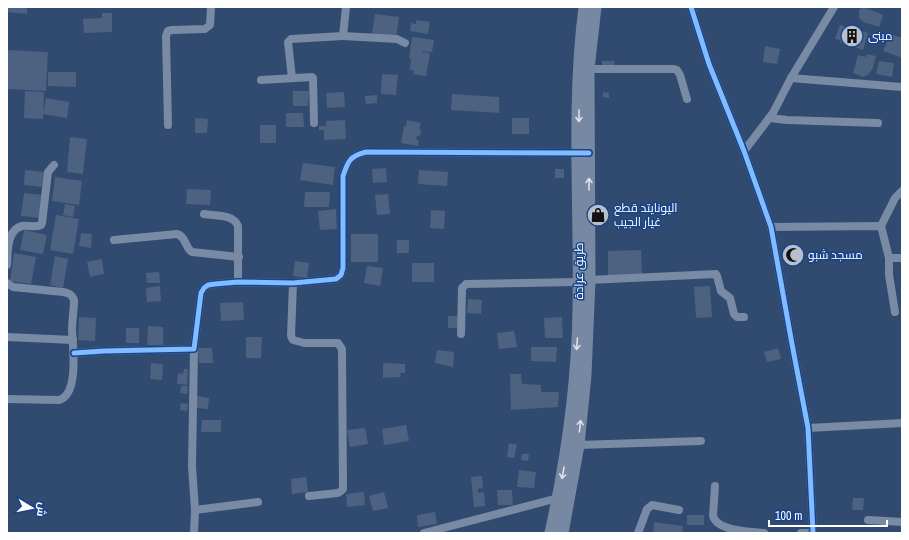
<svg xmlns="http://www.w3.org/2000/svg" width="909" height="540" font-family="'Archivo Narrow',Cairo,sans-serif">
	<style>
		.building { fill: #4d6280 }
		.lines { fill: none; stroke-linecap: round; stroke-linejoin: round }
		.minor { stroke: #788aa4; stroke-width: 8 }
		.primary { stroke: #7788a3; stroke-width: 13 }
		.cycleway-casing { stroke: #17448a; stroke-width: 8 }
		.cycleway { stroke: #80bcff; stroke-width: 5 }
		.oneway { stroke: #dde1e8 }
		.labels { text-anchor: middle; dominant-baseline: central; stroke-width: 3; stroke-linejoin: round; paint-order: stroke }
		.poi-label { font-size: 12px; fill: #fff; stroke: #17448a; text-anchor: start }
		.street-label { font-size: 12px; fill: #fff; stroke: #17448a }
	</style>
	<rect width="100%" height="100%" fill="#314a70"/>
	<g class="building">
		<polygon points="7,7 27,7 27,14 7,12"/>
		<polygon points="863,7 883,15 879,27 863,22 859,18 859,10"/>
		<polygon points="102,13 112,13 112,32 84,33 83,19 102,18"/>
		<polygon points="375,14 399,17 396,37 372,34"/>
		<polygon points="416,20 430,22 428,34 410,31 411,23 416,24"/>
		<polygon points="840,25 850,29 852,26 857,28 858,30 868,33 863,50 840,42 841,40 835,39"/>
		<polygon points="890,34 902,38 902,58 883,51"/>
		<polygon points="412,37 434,40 432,52 422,51 422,52 430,53 426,76 413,74 414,70 410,70 411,59 409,59"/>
		<polygon points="765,46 780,49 777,64 763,62"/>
		<polygon points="7,50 48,52 46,91 7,89"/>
		<polygon points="866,54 876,56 873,68 868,75 863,77 853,73 858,55 866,57"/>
		<polygon points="602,61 614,61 615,68 602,68"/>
		<polygon points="879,61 894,63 892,77 876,74"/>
		<polygon points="48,72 76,72 76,87 48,86"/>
		<polygon points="382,74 398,75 396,95 381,94"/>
		<polygon points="25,91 44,92 43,119 24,118"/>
		<polygon points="293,91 309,91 308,106 293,106"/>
		<polygon points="344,92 345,107 327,108 326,93"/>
		<polygon points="603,92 609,93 609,98 603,97"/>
		<polygon points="452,94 499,97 499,113 451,110"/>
		<polygon points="377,95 377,103 366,104 365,96"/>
		<polygon points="46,98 69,102 67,118 43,114"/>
		<polygon points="286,113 303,113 304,127 286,127"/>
		<polygon points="195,118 208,119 207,133 195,133"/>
		<rect x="512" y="118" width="17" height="16"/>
		<polygon points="345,120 346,139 324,140 324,130 319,130 319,126 326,126 326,121"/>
		<polygon points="407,120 421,123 419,129 421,129 420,136 417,136 416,140 419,140 418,146 401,143 404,126 406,127"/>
		<rect x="260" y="125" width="16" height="18"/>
		<polygon points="70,137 87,139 83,174 67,172"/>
		<polygon points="303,163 335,167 333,185 300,180"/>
		<polygon points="386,168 387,182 373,183 372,169"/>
		<rect x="555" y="169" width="9" height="9"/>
		<polygon points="25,170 44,172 42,187 24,185"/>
		<polygon points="419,170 448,172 447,186 418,184"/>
		<polygon points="55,177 82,181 79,205 52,201"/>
		<polygon points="187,189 211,190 210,205 186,204"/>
		<polygon points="305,192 330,192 329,207 304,207"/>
		<polygon points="24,193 44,195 42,218 21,216"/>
		<polygon points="388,194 390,214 377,215 375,195"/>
		<polygon points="65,204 75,206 73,217 63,215"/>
		<polygon points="336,209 337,229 320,230 318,211"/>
		<polygon points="431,210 445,211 444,229 430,228"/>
		<polygon points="56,215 79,219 73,254 50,250"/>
		<polygon points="24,230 47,235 43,254 20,250"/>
		<polygon points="81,233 92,234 91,248 79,246"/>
		<rect x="351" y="234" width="27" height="28"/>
		<rect x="397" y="240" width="12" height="13"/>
		<polygon points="641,250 642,275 608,276 608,251"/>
		<polygon points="14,253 36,257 31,284 10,281"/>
		<polygon points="55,256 68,259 63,288 50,285"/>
		<polygon points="102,259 104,274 90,277 87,262"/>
		<polygon points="295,261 309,263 307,278 293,276"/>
		<rect x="412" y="263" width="22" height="19"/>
		<polygon points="367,266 383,268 380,286 364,283"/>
		<polygon points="159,272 160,283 147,283 146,273"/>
		<polygon points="160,286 161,301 147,302 146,288"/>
		<polygon points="710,286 712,317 696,318 694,287"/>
		<polygon points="468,299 482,300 481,314 467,313"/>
		<polygon points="243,302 244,320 221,321 220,303"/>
		<rect x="448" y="316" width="11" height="12"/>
		<polygon points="79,317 96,318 95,341 78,340"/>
		<polygon points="562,317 563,338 545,338 544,318"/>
		<polygon points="148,326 163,327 163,345 147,345"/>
		<rect x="126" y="328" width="13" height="15"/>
		<polygon points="514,331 517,347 499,349 497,333"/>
		<polygon points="246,337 262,337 261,358 246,358"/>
		<polygon points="531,347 557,347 556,362 531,361"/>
		<polygon points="198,348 212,348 213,363 199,363"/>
		<polygon points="778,348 781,359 767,362 764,352"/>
		<polygon points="437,350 454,352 453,367 435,363"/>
		<polygon points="151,363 163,364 162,380 150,379"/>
		<polygon points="383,363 405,364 405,373 400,373 401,377 383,378"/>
		<polygon points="184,369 188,369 187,385 177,384 178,373 183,374"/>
		<polygon points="510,374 521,374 522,384 541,385 541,392 559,392 558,407 511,410"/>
		<polygon points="181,386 188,386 187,394 180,393"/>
		<polygon points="197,396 209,398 208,409 196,408"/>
		<polygon points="181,403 188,404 187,411 180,410"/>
		<polygon points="202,420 221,420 221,432 201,432"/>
		<polygon points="406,425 409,441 384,445 382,429"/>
		<polygon points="365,428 368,444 350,447 347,430"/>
		<polygon points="509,443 517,445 514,458 507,457"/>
		<polygon points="522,454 529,454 528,461 521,460"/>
		<polygon points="519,470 536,472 534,488 517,487"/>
		<polygon points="482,476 483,488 478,489 478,493 484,492 485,506 474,507 471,477"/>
		<polygon points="306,477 308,492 292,494 291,479"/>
		<polygon points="497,490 512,490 513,505 498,505"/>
		<polygon points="364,492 365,505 347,507 346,494"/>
		<polygon points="384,492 388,508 373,511 369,496"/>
		<polygon points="853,498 864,498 863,510 852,510"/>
		<polygon points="435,512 437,524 418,527 417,515"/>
		<rect x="687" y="515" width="17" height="10"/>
		<polygon points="654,522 683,526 682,533 653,533"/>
	</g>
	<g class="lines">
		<g class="minor">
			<polyline points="346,7 343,36 397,39 405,43"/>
			<polyline points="691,7 709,64 744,151 771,227 792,344 808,428 813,533"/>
			<polyline points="588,69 674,69 677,70 680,75 687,99"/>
			<polyline points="292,78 288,42 291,39 343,36"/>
			<polyline points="791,78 902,87"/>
			<polyline points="261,80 312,77 313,78 314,123"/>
			<polyline points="769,118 787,120 878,123"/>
			<polyline points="168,125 166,36 168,31 172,30 205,29 210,25 211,7"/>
			<polyline points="744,151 773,113 791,78 834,7"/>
			<path d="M204 214C216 216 233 214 238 226V282"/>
			<polyline points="881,226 895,198 902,191"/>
			<polyline points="771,227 881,226 889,258 889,275 895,312"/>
			<path d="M114 240 177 234C186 236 185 248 192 252L239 257"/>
			<polyline points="889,258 902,258"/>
			<path d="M7 265C8 253 6 230 22 226 29 225 34 228 41 225L42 223 48 172 54 165"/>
			<polyline points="589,280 716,274 717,276 721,291 730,298 734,314 737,317 744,317"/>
			<path d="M7 283 13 287 63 292C68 293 72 294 74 300 74 310 72 320 72 331 73 347 79 395 59 400L7 399"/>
			<polyline points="293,283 291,336 293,340 304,343 338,343 342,349 343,489 341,491 338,493 309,496"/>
			<polyline points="461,334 462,288 466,284 579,282"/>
			<polyline points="7,337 73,340"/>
			<path d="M74 353 104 351 194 349 201 293 204 288 208 285 215 284 238 282 293 283 336 279 341 275 343 268V176C348 161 350 156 366 152L582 153"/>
			<polyline points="808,428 902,423"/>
			<polyline points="578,445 701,441"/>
			<path d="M715 486 713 516C717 531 750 532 764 533"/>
			<polyline points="195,510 258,502"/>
			<polyline points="868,520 902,522"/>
			<polyline points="194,533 195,510 192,466 194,349"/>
			<polyline points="424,533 558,498"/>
			<polyline points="638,533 647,509 652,505 679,510"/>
			<polyline points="801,533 813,533"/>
		</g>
		<g class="primary">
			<path d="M551 533C567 460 578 384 579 309 581 208 572 107 585 7"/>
			<polyline points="562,533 578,445 585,375 589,280 588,69 595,7"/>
		</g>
		<g class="cycleway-casing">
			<g id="cycleway">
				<polyline points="691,7 709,64 744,151 771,227 792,344 808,428 813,533"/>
				<path d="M74 353 104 351 194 349 201 293 204 288 208 285 215 284 238 282 293 283 336 279 341 275 343 268V176C348 161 350 156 366 152L589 153"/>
			</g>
		</g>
		<use href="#cycleway" class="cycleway"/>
	</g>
	<defs><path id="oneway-shaft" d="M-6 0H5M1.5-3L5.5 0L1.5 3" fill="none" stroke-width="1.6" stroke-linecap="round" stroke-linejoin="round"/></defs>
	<g class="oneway">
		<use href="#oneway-shaft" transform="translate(579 116) rotate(91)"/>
		<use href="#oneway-shaft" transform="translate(589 184) rotate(-90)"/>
		<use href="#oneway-shaft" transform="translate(577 344) rotate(94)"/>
		<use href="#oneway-shaft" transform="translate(580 426) rotate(-84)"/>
		<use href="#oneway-shaft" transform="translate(563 473) rotate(100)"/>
	</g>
	<defs>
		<g id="building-disc" transform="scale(1.15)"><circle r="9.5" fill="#b7c0cd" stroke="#17448a"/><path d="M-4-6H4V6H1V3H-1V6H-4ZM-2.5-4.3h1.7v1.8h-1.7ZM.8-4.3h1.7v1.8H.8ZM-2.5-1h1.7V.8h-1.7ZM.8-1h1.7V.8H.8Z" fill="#111"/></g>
		<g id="shop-disc" transform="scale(1.15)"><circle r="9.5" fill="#b7c0cd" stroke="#17448a"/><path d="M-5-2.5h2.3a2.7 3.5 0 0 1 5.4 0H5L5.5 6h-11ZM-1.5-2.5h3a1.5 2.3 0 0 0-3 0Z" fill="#111"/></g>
		<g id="mosque-disc" transform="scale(1.15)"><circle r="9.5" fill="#b7c0cd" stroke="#17448a"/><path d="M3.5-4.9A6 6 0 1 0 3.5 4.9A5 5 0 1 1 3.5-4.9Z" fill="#111"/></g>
	</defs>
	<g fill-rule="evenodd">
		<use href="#building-disc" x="852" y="36"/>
		<use href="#shop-disc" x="598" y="215"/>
		<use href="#mosque-disc" x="793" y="255"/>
	</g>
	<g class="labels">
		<g class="poi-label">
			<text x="868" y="36">مبنى</text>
			<text x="614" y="208">اليونايتد قطع<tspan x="614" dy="14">غيار الجيب</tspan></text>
			<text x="808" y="255">مسجد شبو</text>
		</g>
		<g class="street-label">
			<text transform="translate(579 271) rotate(-90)">طريق عرادة</text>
		</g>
	</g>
	<rect width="909" height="540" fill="none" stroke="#ffffff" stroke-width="16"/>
	<g transform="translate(32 508) rotate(100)" stroke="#17448a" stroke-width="3" paint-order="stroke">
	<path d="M0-3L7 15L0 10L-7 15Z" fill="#ffffff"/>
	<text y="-6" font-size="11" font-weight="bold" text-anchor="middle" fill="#ffffff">ش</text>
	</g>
	<path d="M769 520v6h118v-6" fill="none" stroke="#ffffff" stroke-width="2"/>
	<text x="775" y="520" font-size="12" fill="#ffffff" stroke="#17448a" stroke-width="3" paint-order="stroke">100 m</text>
</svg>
